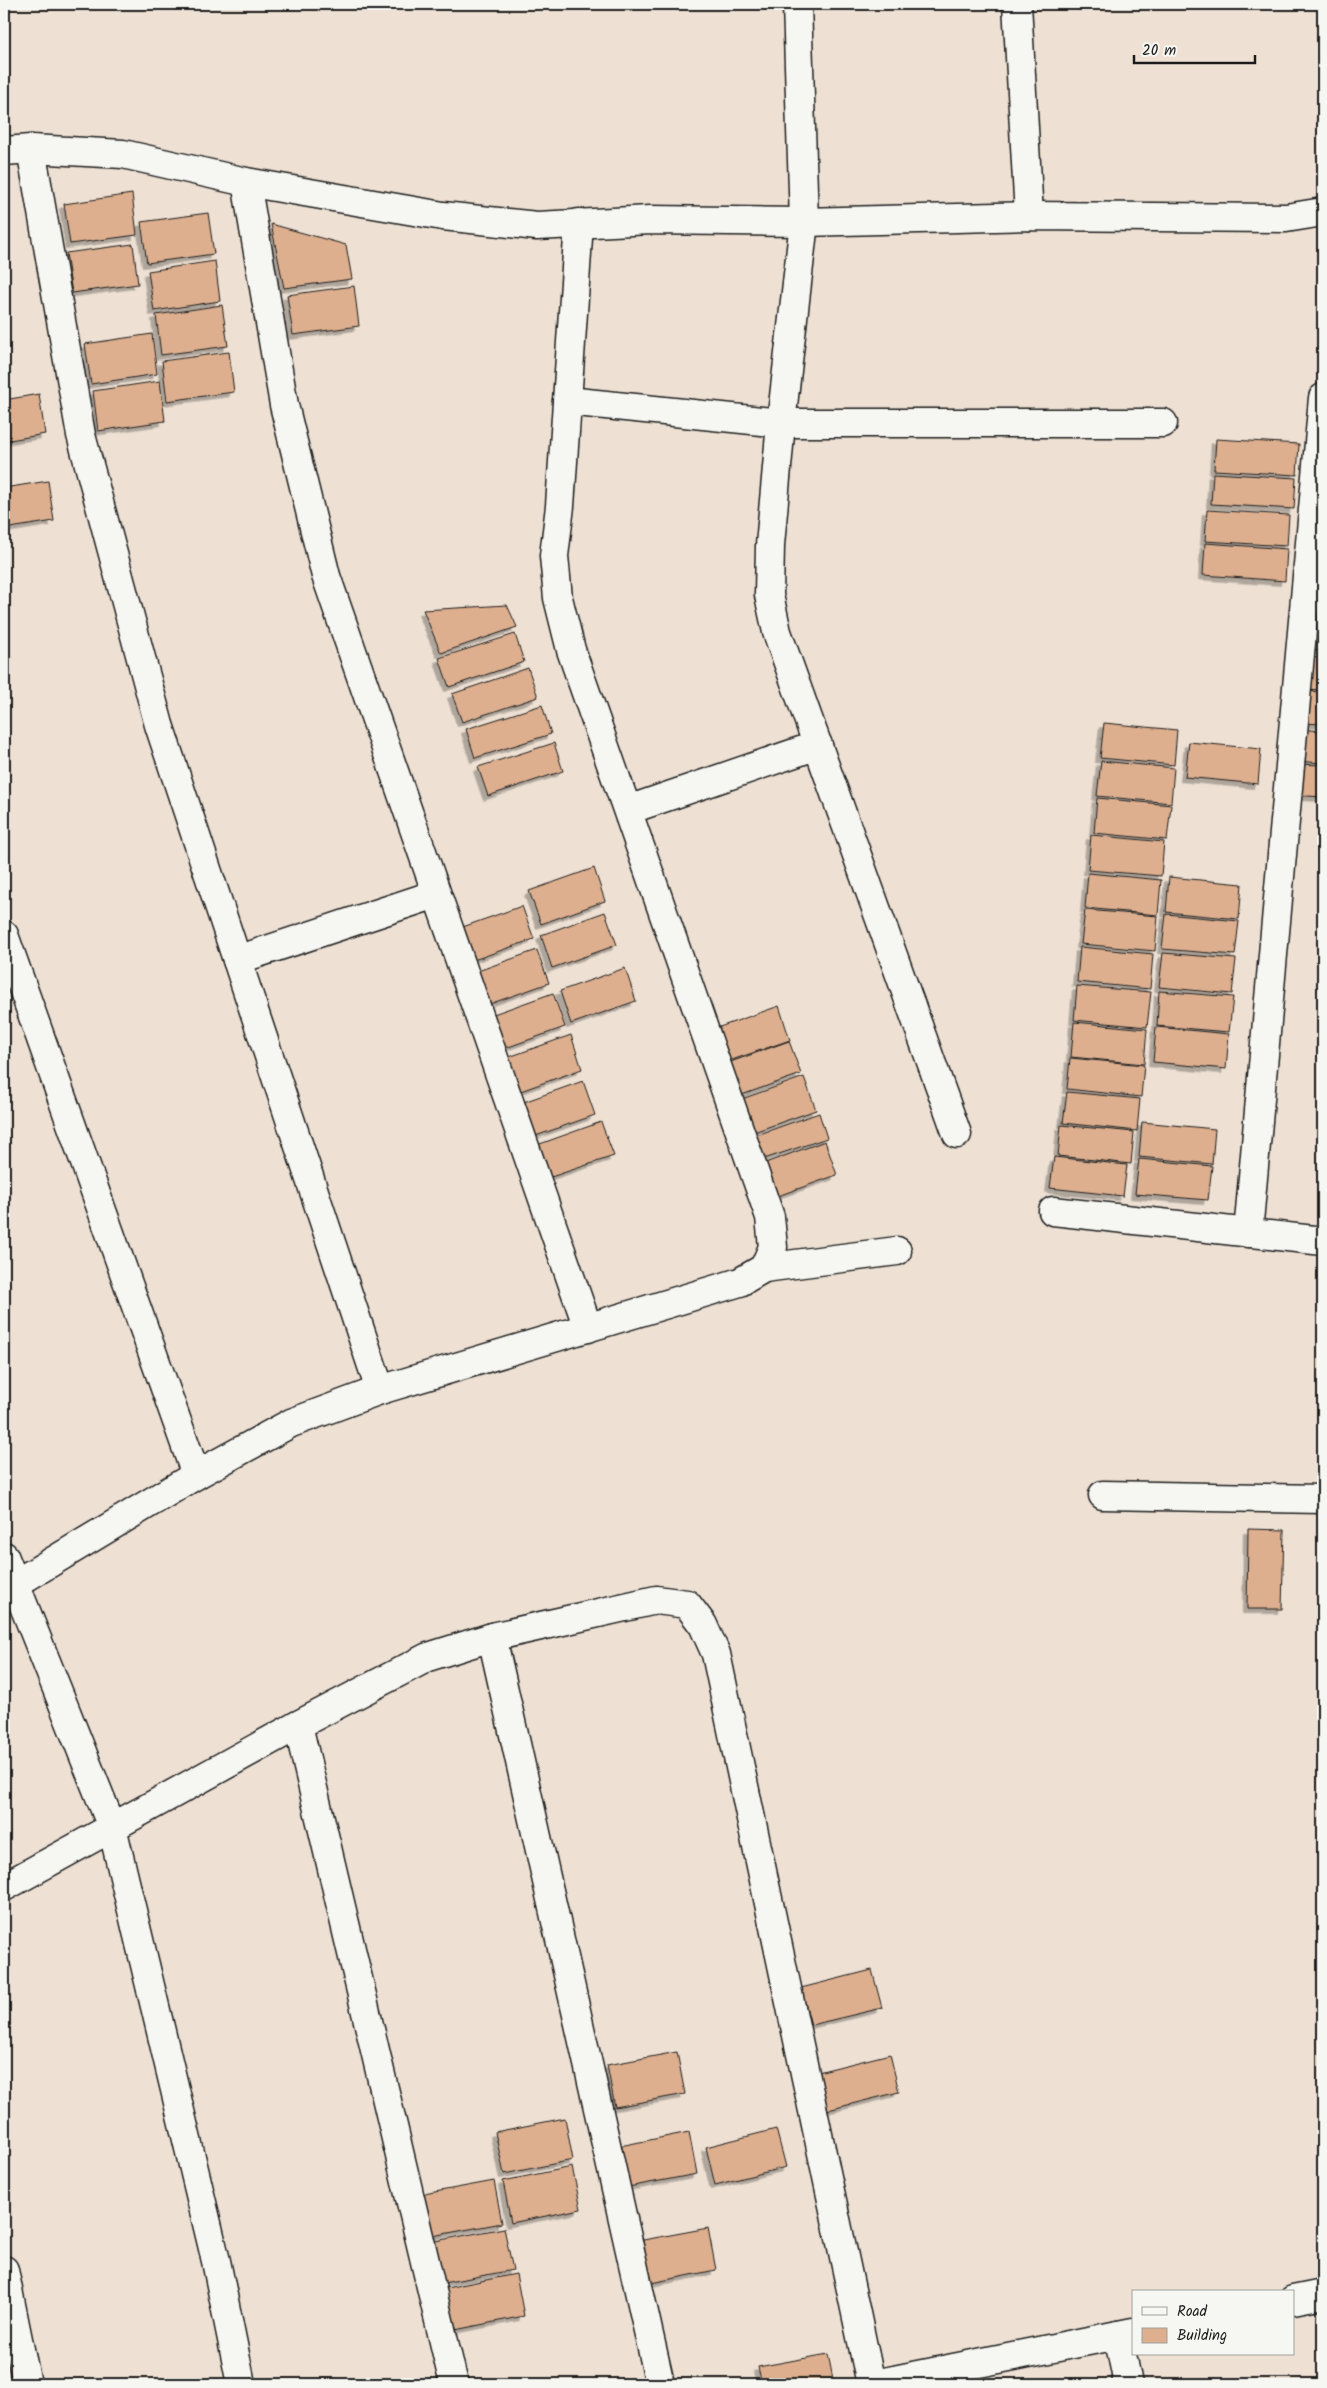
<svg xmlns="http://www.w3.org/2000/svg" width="1327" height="2388" font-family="Kalam,sans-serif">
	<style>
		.building { fill: #ddaf8e; stroke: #1c1c1c; filter: url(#shadow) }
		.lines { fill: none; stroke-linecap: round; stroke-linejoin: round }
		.street-casing { stroke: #1c1c1c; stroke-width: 31 }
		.street { stroke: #f6f6f2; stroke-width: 28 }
	</style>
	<defs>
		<filter id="shadow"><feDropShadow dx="-4.5" dy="4.5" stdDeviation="0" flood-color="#0004"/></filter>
	</defs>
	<rect width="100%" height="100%" fill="#eee1d4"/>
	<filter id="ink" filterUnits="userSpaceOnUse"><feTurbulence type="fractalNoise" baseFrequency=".02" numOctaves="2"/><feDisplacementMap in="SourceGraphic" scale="10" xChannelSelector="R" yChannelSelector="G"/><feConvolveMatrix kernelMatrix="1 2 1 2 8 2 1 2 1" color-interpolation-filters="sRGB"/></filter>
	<g filter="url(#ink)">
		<g class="building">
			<polygon points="132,194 137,235 70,244 64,204"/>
			<polygon points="208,213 214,254 147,263 141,222"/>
			<polygon points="271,224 346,245 352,279 284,288"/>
			<polygon points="133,244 138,284 72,293 66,253"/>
			<polygon points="215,261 220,301 154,311 148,271"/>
			<polygon points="354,286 359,326 293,335 287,295"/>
			<polygon points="222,305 228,346 161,355 156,315"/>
			<polygon points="152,334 157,374 91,384 85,344"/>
			<polygon points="229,352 234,392 167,401 162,361"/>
			<polygon points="160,381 165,421 98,431 93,391"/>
			<polygon points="39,394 45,434 4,441 4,400"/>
			<polygon points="1216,439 1299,444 1297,475 1214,470"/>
			<polygon points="1213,473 1296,478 1294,509 1211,504"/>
			<polygon points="48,481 54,521 4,529 4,488"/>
			<polygon points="1207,510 1289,515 1287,546 1205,541"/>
			<polygon points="1205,543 1287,549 1285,581 1203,575"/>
			<polygon points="1313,585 1323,586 1323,617 1311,616"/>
			<polygon points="507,605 517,627 441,653 423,610"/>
			<polygon points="1310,619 1323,620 1323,651 1308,650"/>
			<polygon points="515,634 524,662 449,687 439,658"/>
			<polygon points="1307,657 1323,658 1323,690 1305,689"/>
			<polygon points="528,668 538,697 462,722 452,694"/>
			<polygon points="1304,691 1323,692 1323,724 1302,723"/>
			<polygon points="542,705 551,734 475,758 466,729"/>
			<polygon points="1104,723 1177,730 1174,765 1100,758"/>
			<polygon points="1297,729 1323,731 1323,763 1295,761"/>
			<polygon points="1189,742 1261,749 1258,784 1185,777"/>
			<polygon points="554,743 563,771 488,796 478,767"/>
			<polygon points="1101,761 1174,768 1171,803 1097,796"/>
			<polygon points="1294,764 1323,765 1323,797 1292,795"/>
			<polygon points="1097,798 1171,805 1167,840 1094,833"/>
			<polygon points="1091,835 1164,842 1161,876 1088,870"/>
			<polygon points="594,868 605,901 541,924 529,891"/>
			<polygon points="1088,873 1161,880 1158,915 1085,908"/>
			<polygon points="1169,877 1242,884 1239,919 1166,912"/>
			<polygon points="522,906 534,939 468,962 457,929"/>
			<polygon points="1085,910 1158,916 1155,951 1081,944"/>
			<polygon points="605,912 617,945 552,968 541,935"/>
			<polygon points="1166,914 1239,921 1235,955 1162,949"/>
			<polygon points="1080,947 1153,954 1150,989 1077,982"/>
			<polygon points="537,950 549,983 484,1006 472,973"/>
			<polygon points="1163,953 1236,959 1232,994 1159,987"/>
			<polygon points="625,968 636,1001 571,1024 560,991"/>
			<polygon points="1077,986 1151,992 1147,1027 1074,1020"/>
			<polygon points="1159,991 1233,997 1229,1032 1157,1026"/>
			<polygon points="553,993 565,1027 500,1050 488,1016"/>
			<polygon points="779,1006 790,1040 726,1062 714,1029"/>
			<polygon points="1074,1022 1147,1029 1144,1064 1071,1057"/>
			<polygon points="1156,1027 1229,1034 1226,1069 1153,1062"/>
			<polygon points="571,1035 582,1069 518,1092 506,1058"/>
			<polygon points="789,1041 801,1074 736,1097 725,1064"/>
			<polygon points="1070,1058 1144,1065 1141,1097 1067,1089"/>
			<polygon points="804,1077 816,1110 751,1133 739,1100"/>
			<polygon points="583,1081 595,1115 530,1138 518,1104"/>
			<polygon points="1067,1092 1140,1099 1137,1131 1063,1123"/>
			<polygon points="819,1113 827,1138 761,1160 754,1136"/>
			<polygon points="601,1122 614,1156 548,1178 537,1145"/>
			<polygon points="1142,1122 1215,1129 1212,1164 1139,1157"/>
			<polygon points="1061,1125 1134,1132 1131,1164 1058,1156"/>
			<polygon points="825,1141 837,1175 772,1198 760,1165"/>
			<polygon points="1054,1157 1127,1165 1123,1196 1050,1188"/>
			<polygon points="1139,1159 1212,1166 1208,1200 1135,1194"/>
			<polygon points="1248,1529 1284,1530 1282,1609 1247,1609"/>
			<polygon points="872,1970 882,2008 811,2025 801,1988"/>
			<polygon points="677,2052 685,2094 615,2107 607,2065"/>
			<polygon points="890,2054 899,2092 828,2110 818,2072"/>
			<polygon points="565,2118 573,2160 504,2174 495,2132"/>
			<polygon points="776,2129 786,2167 715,2185 706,2147"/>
			<polygon points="689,2132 697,2174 628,2187 620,2146"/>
			<polygon points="572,2167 581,2209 511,2223 503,2181"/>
			<polygon points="494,2181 502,2223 432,2236 424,2194"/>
			<polygon points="504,2228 513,2270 443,2283 435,2241"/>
			<polygon points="708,2228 716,2270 646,2284 638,2241"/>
			<polygon points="516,2274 524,2316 455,2330 446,2288"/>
			<polygon points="828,2354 834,2384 762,2384 758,2367"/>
		</g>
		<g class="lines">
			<g class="street-casing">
				<g id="street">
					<polyline points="797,4 804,222 781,423 770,545 769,595 777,632 957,1134"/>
					<polyline points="1017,4 1029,216"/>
					<polyline points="31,149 81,435 159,725 380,1390"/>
					<polyline points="4,151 31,149 123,154 246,182 443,216 537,226 650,220 804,222 1029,216 1286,218 1323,212"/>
					<polyline points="246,182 284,405 326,576 588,1328"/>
					<polyline points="567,401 781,423 1163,423"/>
					<polyline points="628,810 818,745"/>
					<polyline points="4,935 196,1475"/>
					<polyline points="237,960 436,894"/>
					<polyline points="1053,1211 1323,1241"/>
					<polyline points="1248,1233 1323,398"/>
					<polyline points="764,1268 897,1251"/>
					<polyline points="1103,1495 1323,1499"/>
					<polyline points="4,1556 112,1827 216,2261 241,2384"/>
					<polyline points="15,1584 196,1475 291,1423 380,1390 740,1282 764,1268 773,1247 770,1217 571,650 558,598 554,556 560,506 579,223"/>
					<polyline points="492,1637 660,2384"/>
					<polyline points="298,1725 454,2384"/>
					<polyline points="4,1887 298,1725 428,1657 492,1637 656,1600 687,1604 703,1625 716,1654 871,2384"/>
					<polyline points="4,2270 27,2384"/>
					<polyline points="1293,2300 1323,2294"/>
					<polyline points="1118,2335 1128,2384"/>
					<polyline points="874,2384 1133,2332"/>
				</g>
			</g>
			<use href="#street" class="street"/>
		</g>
	</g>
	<rect width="1327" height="2388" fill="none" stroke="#f6f6f2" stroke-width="20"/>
	<rect x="10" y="10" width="1307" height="2368" fill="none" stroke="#1c1c1c" stroke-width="2" filter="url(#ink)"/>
	<rect x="1132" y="2290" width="162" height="65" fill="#f6f6f2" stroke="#9f9f9c"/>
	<rect x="1142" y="2307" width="25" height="8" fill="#f6f6f2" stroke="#9f9f9c"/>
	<text x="1177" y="2316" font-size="15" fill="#1c1c1c">Road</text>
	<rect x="1142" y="2328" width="25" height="15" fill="#ddaf8e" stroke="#9f9f9c"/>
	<text x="1177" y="2340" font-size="15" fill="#1c1c1c">Building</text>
	<path d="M1134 55v8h121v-8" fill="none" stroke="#1c1c1c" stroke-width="2.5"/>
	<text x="1142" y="55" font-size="15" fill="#1c1c1c" stroke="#f6f6f2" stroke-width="4" paint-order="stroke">20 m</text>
</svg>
